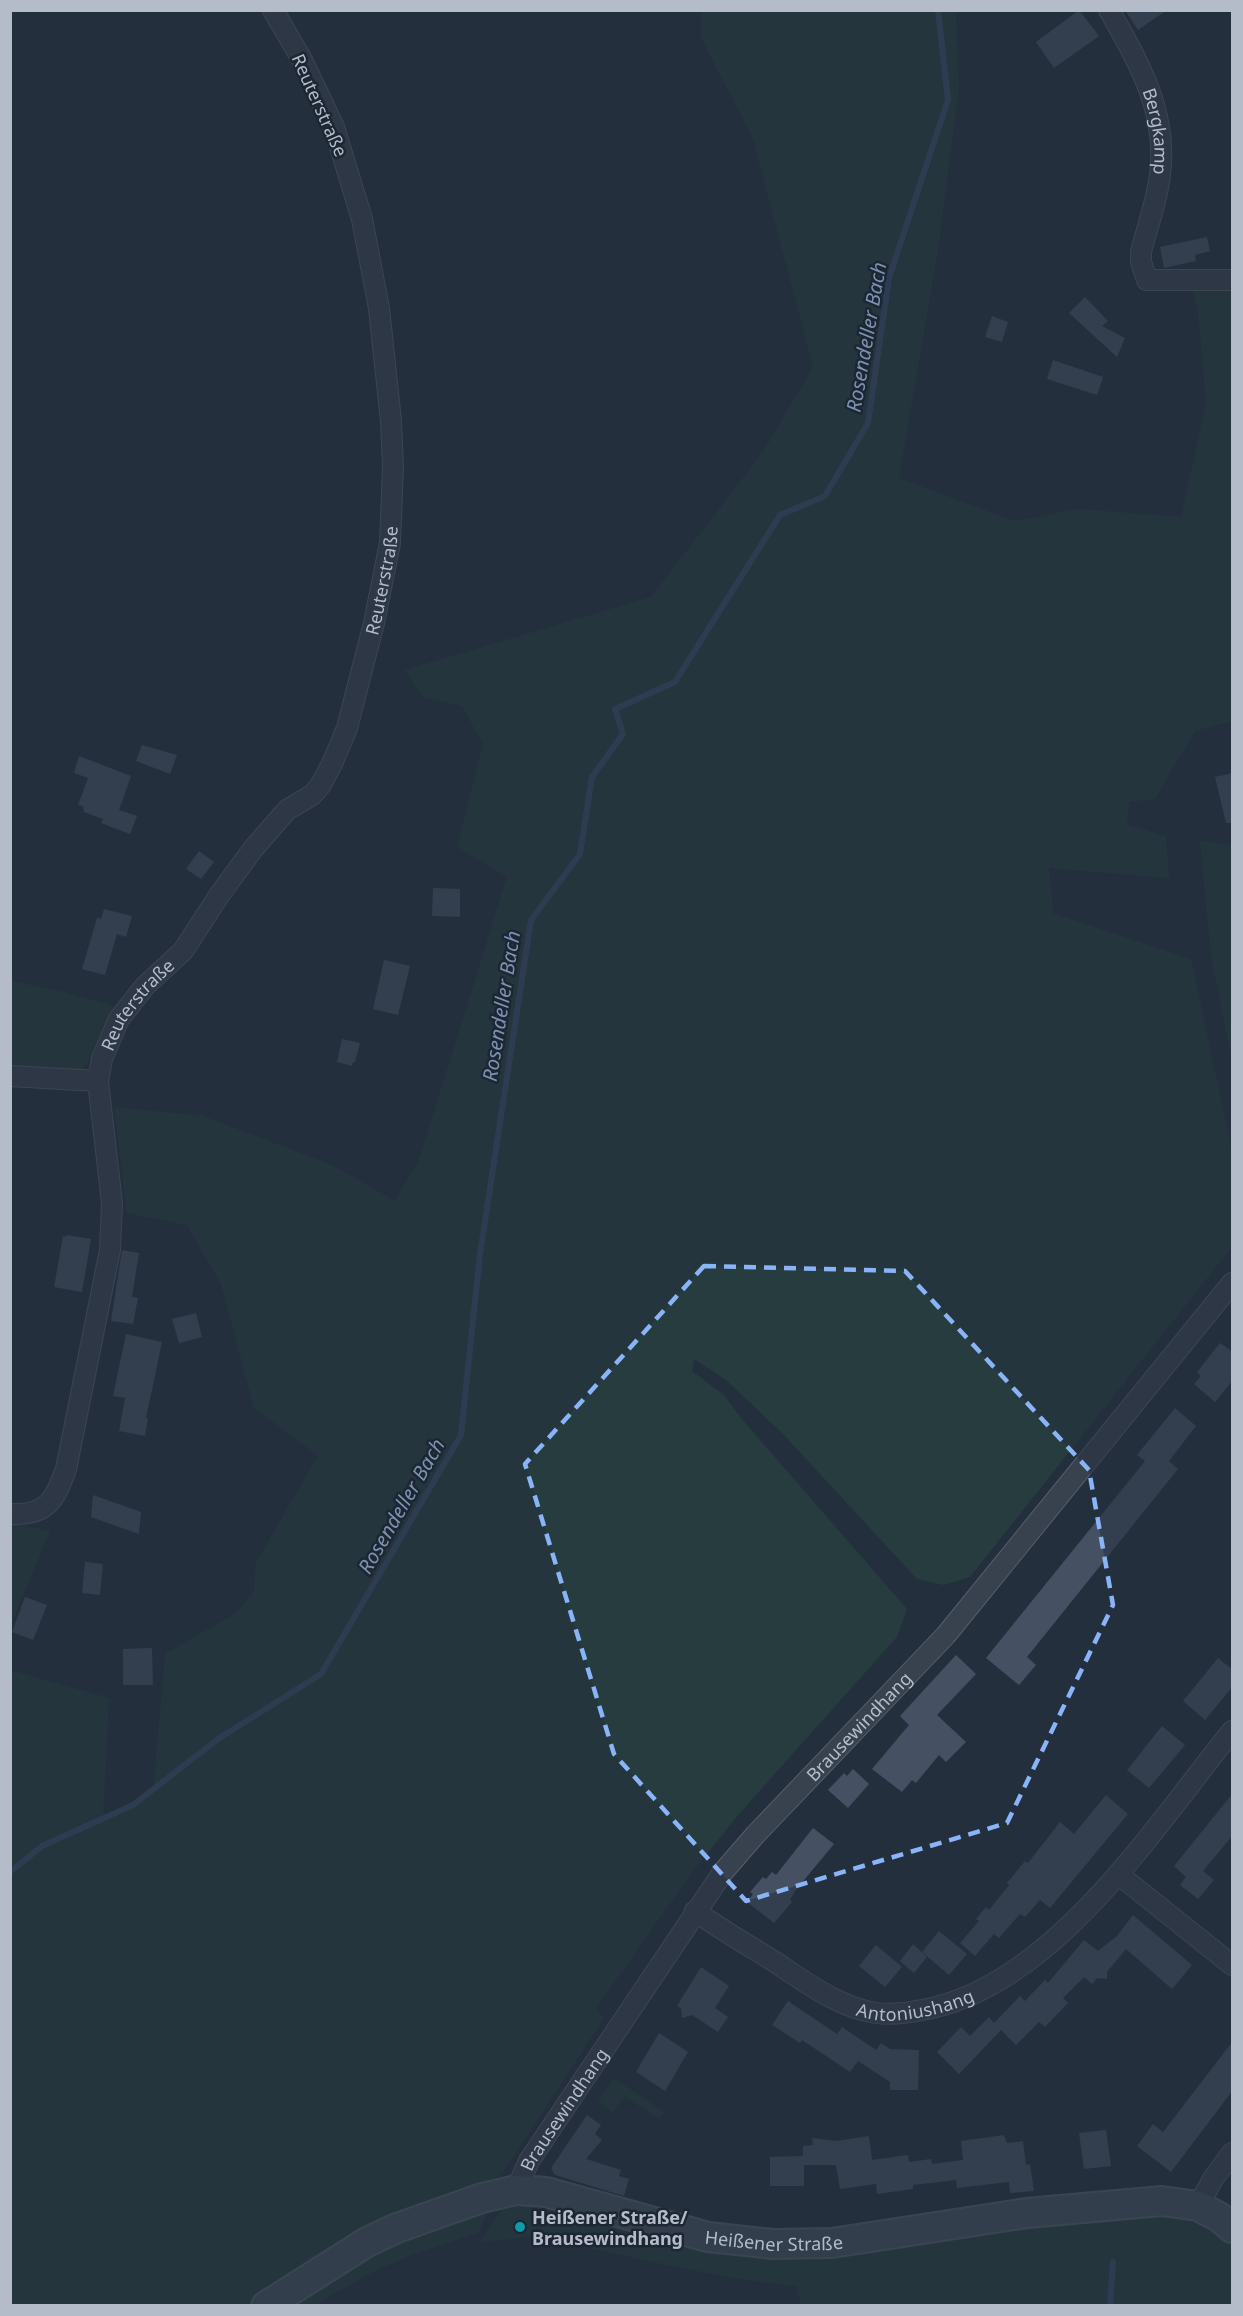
<svg xmlns="http://www.w3.org/2000/svg" width="1243" height="2316" font-family="'Noto Sans',sans-serif">
	<style>
		.green { fill: #263c3f }
		.lines { fill: none; stroke-linecap: round; stroke-linejoin: round }
		.stream { stroke: #394c67; stroke-width: 6 }
		.building { fill: #455162 }
		.street-casing { stroke: #565f6c; stroke-width: 22 }
		.secondary-casing { stroke: #565f6c; stroke-width: 32 }
		.street { stroke: #38414e; stroke-width: 20 }
		.secondary { stroke: #465061; stroke-width: 28 }
		.marked { fill: none; stroke: #8ab4f8; stroke-width: 4.5; stroke-dasharray: 12 8; stroke-linejoin: round }
		.culture-dot { fill: #0f9aa8; stroke: #1d2633; stroke-width: 2 }
		.labels { text-anchor: middle; dominant-baseline: central; stroke-width: 5; stroke-linejoin: round; paint-order: stroke }
		.street-label { font-size: 18px; fill: #b4bcc9; stroke: #1d2633 }
		.poi-label { font-size: 18px; font-weight: bold; fill: #b4bcc9; stroke: #1d2633; text-anchor: start }
		.water-label { font-size: 20px; font-style: italic; fill: #7c92b1; stroke: #1d2633 }
	</style>
	<rect width="100%" height="100%" fill="#242f3e"/>
	<g class="green">
		<polygon points="701,11 956,11 959,89 938,250 899,478 1014,521 1078,509 1181,517 1206,403 1198,311 1190,283 1232,282 1232,721 1195,731 1155,799 1129,802 1127,825 1166,836 1169,878 1049,868 1053,913 1191,959 1232,1151 1232,1247 970,1577 944,1585 917,1579 783,1434 726,1380 694,1359 692,1371 724,1395 741,1418 907,1609 897,1637 738,1815 691,1874 596,2008 604,2018 504,2171 491,2182 261,2296 247,2305 11,2305 10,1670 109,1698 103,1817 153,1793 165,1654 235,1614 254,1592 256,1562 318,1456 254,1408 221,1284 187,1225 127,1213 114,1107 203,1116 332,1165 395,1201 419,1160 507,877 457,847 483,744 462,706 423,698 405,670 651,597 763,452 813,367 753,139 701,38"/>
		<polygon points="1200,841 1232,845 1232,1061 1211,956"/>
		<path d="M11 981 64 992 114 1006C104 1027 97 1059 77 1072L11 1069Z"/>
		<polygon points="11,1523 50,1531 11,1625"/>
		<polygon points="614,2078 664,2112 659,2119 624,2096 613,2112 598,2102"/>
		<path d="M517 2192 707 2239 1161 2203 1232 2232V2305H801L797 2286C712 2278 629 2256 546 2238L528 2237 480 2242 503 2207Z"/>
		<polygon points="491,2207 478,2233 417,2253 376,2270 315,2305 286,2306 368,2255 413,2233"/>
	</g>
	<g class="lines">
		<g class="stream">
			<polyline points="10,1872 42,1846 133,1805 218,1739 321,1674 461,1435 480,1254 531,920 580,854 592,777 623,734 615,709 675,682 780,515 825,496 868,423 889,278 948,100 938,10"/>
			<polyline points="1110,2306 1113,2262"/>
		</g>
	</g>
	<g class="building">
		<polygon points="1079,10 1099,36 1054,68 1036,42"/>
		<polygon points="1125,10 1167,10 1138,30"/>
		<polygon points="1207,237 1210,251 1195,255 1196,261 1164,268 1160,247"/>
		<polygon points="1085,297 1108,321 1102,326 1125,338 1117,357 1069,313"/>
		<polygon points="992,316 1008,322 1002,342 985,337"/>
		<polygon points="1053,360 1103,377 1097,395 1047,379"/>
		<polygon points="142,745 177,755 170,774 136,761"/>
		<polygon points="79,756 131,776 119,810 137,816 130,834 101,823 103,819 84,812 83,806 78,805 88,778 74,773"/>
		<polygon points="1233,773 1233,823 1226,823 1215,777"/>
		<polygon points="199,851 214,862 201,879 186,869"/>
		<polygon points="433,888 460,889 460,917 432,916"/>
		<polygon points="104,909 132,916 126,937 117,934 105,975 82,969 97,918 101,919"/>
		<polygon points="384,960 410,966 398,1015 373,1009"/>
		<polygon points="342,1039 360,1043 355,1062 353,1062 352,1066 337,1062"/>
		<polygon points="66,1235 91,1239 82,1292 54,1287 63,1236 66,1237"/>
		<polygon points="122,1250 139,1253 132,1297 138,1298 133,1324 111,1321"/>
		<polygon points="196,1313 202,1337 179,1343 172,1319"/>
		<polygon points="126,1334 162,1342 146,1418 148,1418 145,1436 119,1431 125,1398 113,1396"/>
		<polygon points="1220,1343 1233,1352 1233,1380 1215,1402 1194,1384 1201,1376 1197,1372"/>
		<polygon points="1175,1408 1196,1426 1169,1461 1178,1469 1027,1657 1036,1665 1019,1685 986,1658 1145,1461 1137,1455"/>
		<polygon points="93,1495 141,1512 139,1534 91,1517"/>
		<polygon points="85,1562 103,1564 100,1595 82,1593"/>
		<polygon points="25,1597 47,1605 33,1640 12,1632"/>
		<polygon points="152,1648 153,1685 123,1685 123,1649"/>
		<polygon points="956,1655 976,1674 937,1715 966,1742 946,1762 939,1755 916,1783 912,1780 902,1792 872,1769 909,1725 900,1716"/>
		<polygon points="1218,1658 1233,1670 1233,1686 1205,1720 1183,1701"/>
		<polygon points="1162,1726 1185,1745 1149,1788 1127,1770"/>
		<polygon points="853,1769 869,1784 848,1808 828,1790 844,1773 847,1776"/>
		<polygon points="1233,1793 1233,1835 1203,1871 1214,1880 1198,1899 1180,1885 1186,1877 1174,1866"/>
		<polygon points="1106,1795 1128,1814 1050,1908 1040,1900 1025,1917 1020,1914 999,1938 994,1934 975,1956 960,1943 979,1921 976,1919 986,1907 989,1910 1009,1885 1007,1883 1025,1861 1028,1863 1060,1822 1074,1834"/>
		<polygon points="813,1828 834,1844 795,1891 790,1900 792,1902 774,1923 747,1902 753,1894 750,1892 763,1877 766,1879 772,1872 776,1875"/>
		<polygon points="1133,1915 1192,1965 1172,1989 1126,1949 1107,1972 1107,1979 1097,1978 1092,1984 1084,1977 1063,1998 1068,2003 1045,2027 1039,2022 1016,2045 1001,2030 959,2074 937,2052 961,2027 970,2036 989,2017 994,2023 1020,1996 1025,2001 1045,1980 1048,1983 1084,1940 1098,1951 1117,1936"/>
		<polygon points="939,1931 967,1954 949,1975 922,1952"/>
		<polygon points="913,1944 927,1957 914,1973 900,1961"/>
		<polygon points="876,1945 902,1967 885,1987 859,1966"/>
		<polygon points="701,1967 729,1986 715,2008 728,2017 718,2032 692,2015 682,2018 681,2008 677,2006"/>
		<polygon points="788,2001 837,2034 842,2027 876,2050 881,2043 890,2049 919,2050 918,2090 890,2090 890,2082 858,2061 850,2072 802,2040 800,2043 772,2025"/>
		<polygon points="659,2033 688,2052 665,2091 636,2072"/>
		<polygon points="1233,2041 1233,2090 1171,2172 1137,2146 1153,2124 1163,2132"/>
		<polygon points="587,2115 601,2125 595,2134 602,2140 586,2159 621,2170 619,2176 629,2179 624,2196 555,2175 551,2168"/>
		<polygon points="1106,2130 1111,2166 1084,2169 1079,2133"/>
		<polygon points="1004,2135 1007,2143 1023,2141 1026,2165 1030,2164 1034,2191 1010,2193 1009,2182 957,2188 956,2180 913,2185 913,2189 877,2194 876,2184 840,2189 836,2165 804,2165 804,2186 770,2186 770,2157 803,2156 803,2146 813,2145 812,2138 836,2141 869,2136 872,2160 908,2155 909,2162 931,2159 932,2164 963,2160 961,2141"/>
	</g>
	<g class="lines">
		<g class="street-casing">
			<g id="street">
				<path id="s1" d="M1109 10C1139 63 1168 112 1160 175 1157 201 1147 227 1141 252V262L1147 280H1232"/>
				<polyline points="10,1076 98,1081"/>
				<path id="s2" d="M10 1514C47 1516 55 1500 66 1469L110 1250 112 1203 98 1081 102 1059 119 1019 145 986 183 951 220 894 253 849 287 810 312 795 320 786 332 764 347 728 374 623 390 543 393 466 391 421 379 308 362 219 334 127 301 58 273 10"/>
				<polyline points="1118,1874 1232,1965"/>
				<path id="s3" d="M695 1911C720 1929 746 1944 772 1960 804 1981 837 2007 876 2013 891 2015 907 2013 922 2010 1052 1988 1154 1827 1232 1731"/>
				<path id="s4" d="M516 2190 529 2161 723 1872 756 1834 946 1635 1232 1283"/>
				<polyline points="1198,2206 1213,2179 1232,2153"/>
			</g>
		</g>
		<g class="secondary-casing">
			<g id="secondary">
				<path id="s5" d="M266 2306 367 2242 397 2228 482 2198 516 2190 546 2192 708 2237 773 2244 832 2243 1027 2213 1162 2201 1198 2206 1219 2217 1232 2228"/>
			</g>
		</g>
		<use href="#street" class="street"/>
		<use href="#secondary" class="secondary"/>
	</g>
	<path d="M0 0H1243V2316H0ZM704 1266 905 1271 1089 1470 1113 1605 1007 1823 746 1901 614 1754 525 1464Z" fill="#242f3e" fill-opacity=".55" fill-rule="evenodd"/>
	<path class="marked" d="M704 1266 905 1271 1089 1470 1113 1605 1007 1823 746 1901 614 1754 525 1464Z"/>
	<circle class="culture-dot" cx="520" cy="2227" r="6"/>
	<g class="labels">
		<g class="street-label">
			<text transform="translate(320 105) rotate(66)">Reuterstraße</text>
			<text stroke="none"><textPath href="#s1" startOffset="132">Bergkamp</textPath></text>
			<text stroke="none"><textPath href="#s2" startOffset="1065">Reuterstraße</textPath></text>
			<text stroke="none"><textPath href="#s2" startOffset="561">Reuterstraße</textPath></text>
			<text stroke="none"><textPath href="#s4" startOffset="579">Brausewindhang</textPath></text>
			<text stroke="none"><textPath href="#s3" startOffset="249">Antoniushang</textPath></text>
			<text stroke="none"><textPath href="#s4" startOffset="94">Brausewindhang</textPath></text>
			<text stroke="none"><textPath href="#s5" startOffset="542">Heißener Straße</textPath></text>
		</g>
		<g class="poi-label">
			<text x="532" y="2217">Heißener Straße/<tspan x="532" dy="21">Brausewindhang</tspan></text>
		</g>
		<g class="water-label">
			<text transform="translate(866 337) rotate(-80)">Rosendeller Bach</text>
			<text transform="translate(501 1006) rotate(-81)">Rosendeller Bach</text>
			<text transform="translate(401 1506) rotate(-60)">Rosendeller Bach</text>
		</g>
	</g>
	<rect width="1243" height="2316" fill="none" stroke="#b4bcc9" stroke-width="24"/>
</svg>
